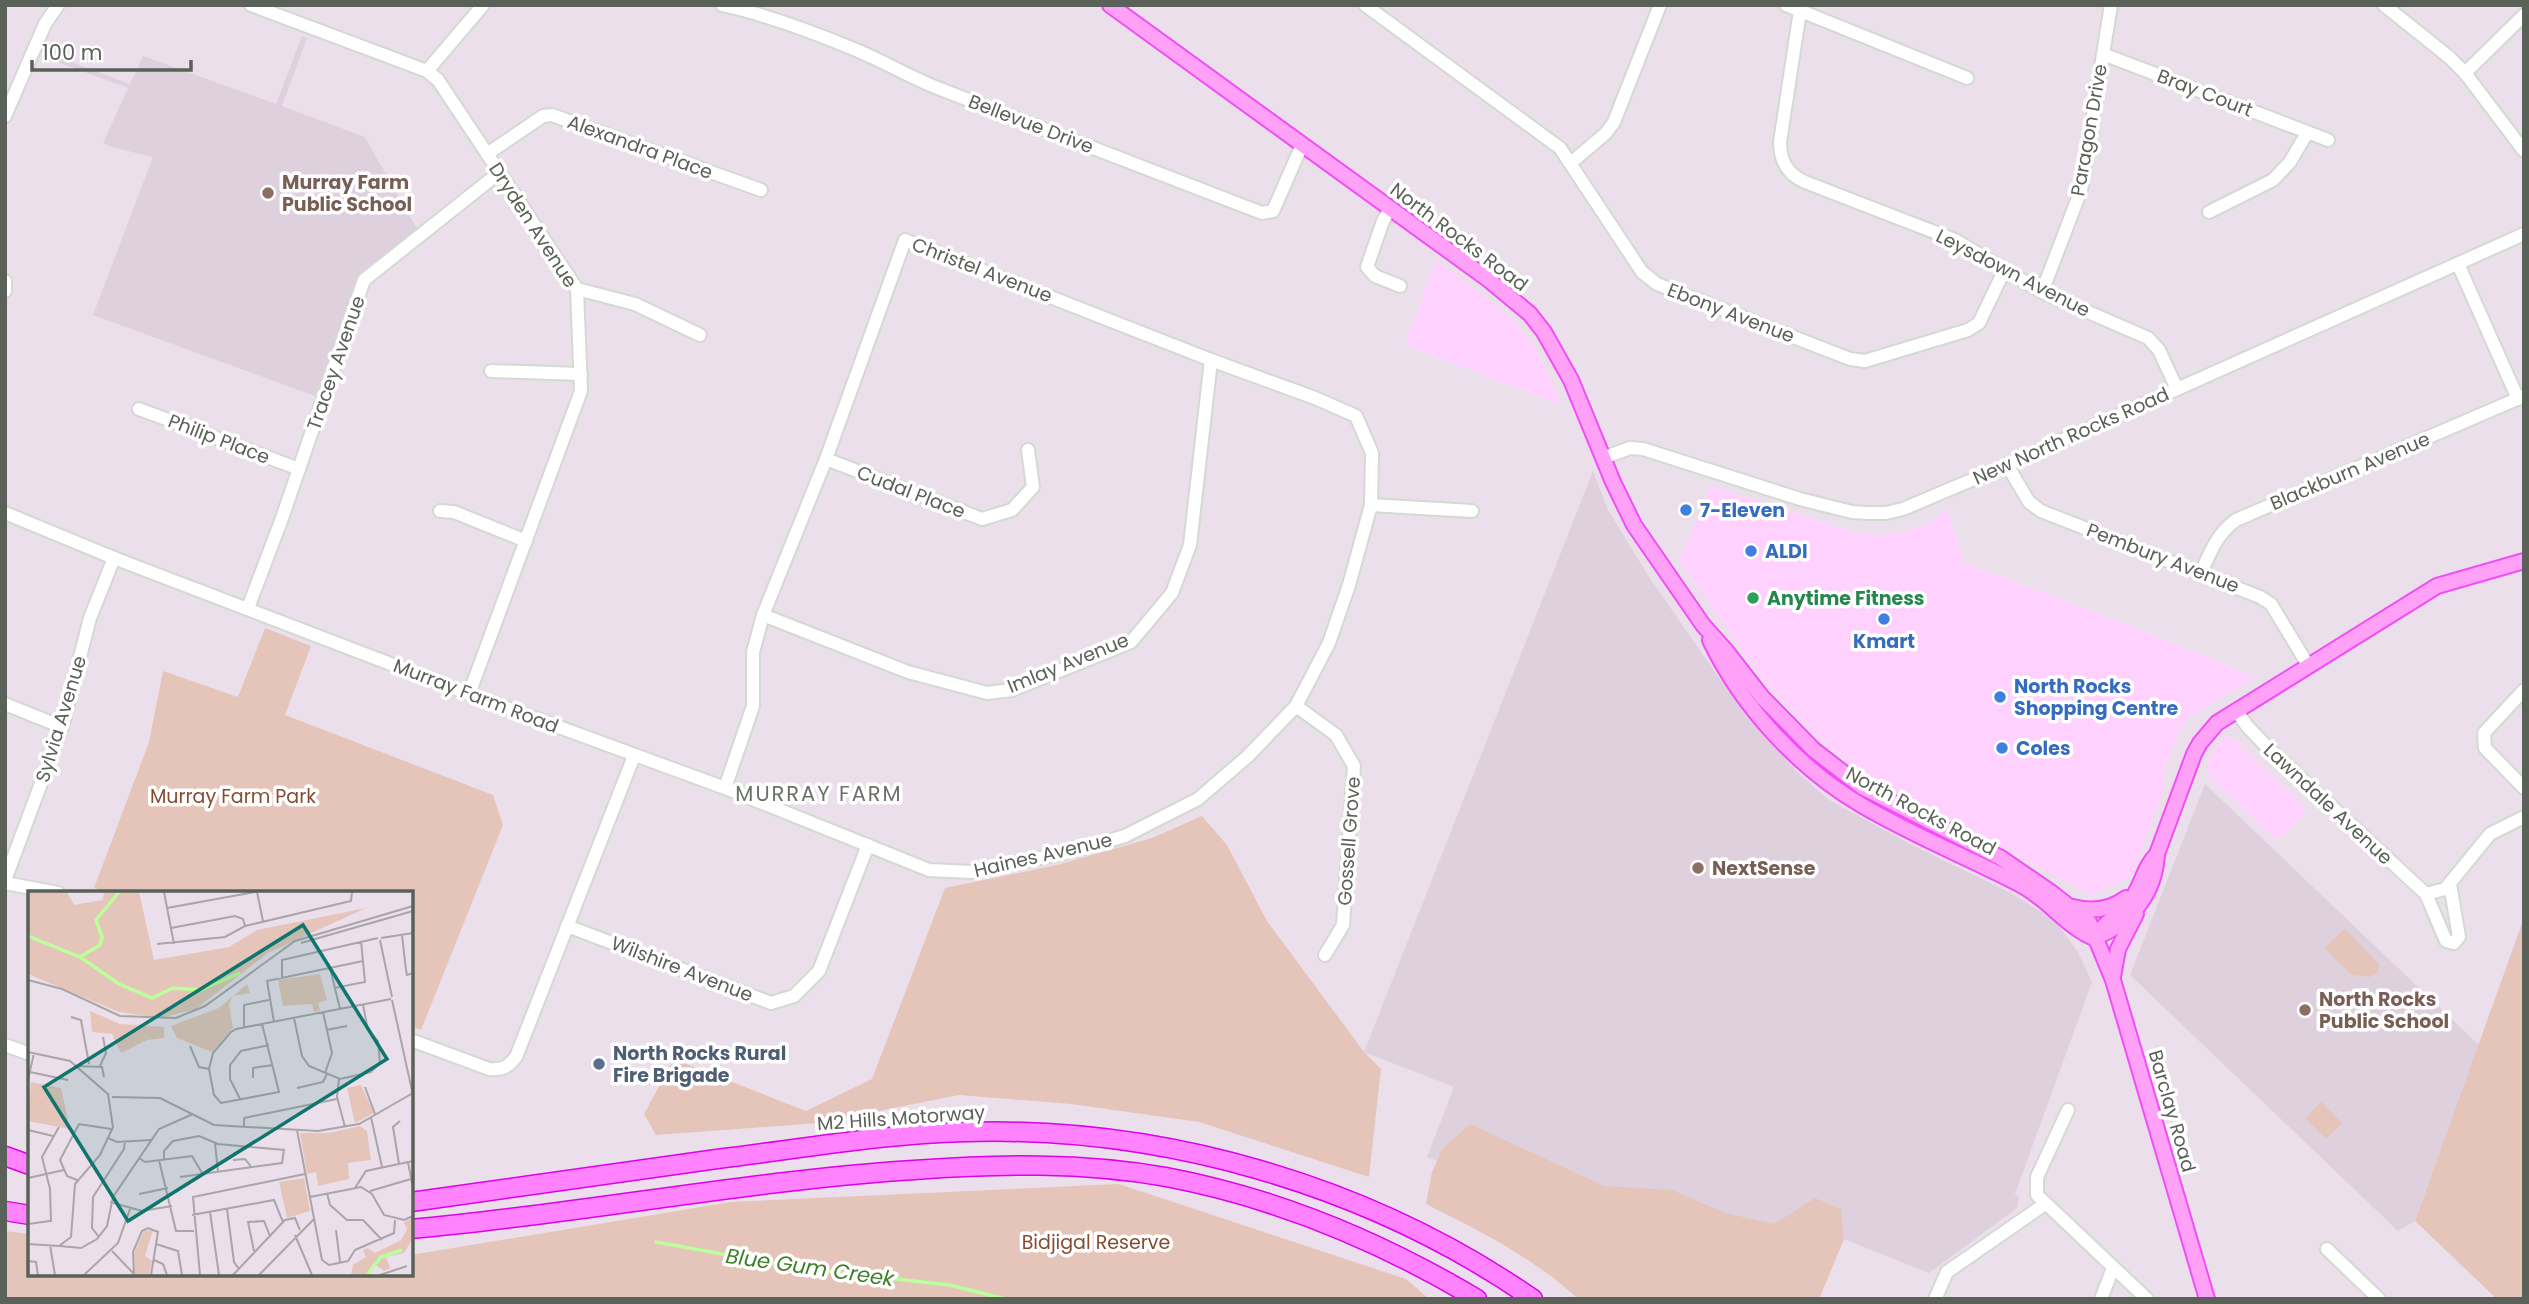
<svg xmlns="http://www.w3.org/2000/svg" width="2529" height="1304" font-family="Poppins,sans-serif">
	<style>
		.commercial { fill: #ffd1fe }
		.education { fill: #dfd0de }
		.green { fill: #e5c5ba }
		.lines { fill: none; stroke-linecap: round; stroke-linejoin: round }
		.stream { stroke: #bbff9c; stroke-width: 3.5 }
		.minor-casing { stroke: #d3dad2; stroke-width: 16 }
		.major-casing { stroke: #f14ef6; stroke-width: 18 }
		.highway-casing { stroke: #dc00eb; stroke-width: 21 }
		.minor { stroke: #fff; stroke-width: 12 }
		.major { stroke: #ffa1f7; stroke-width: 14 }
		.highway { stroke: #ff83ff; stroke-width: 18 }
		.education-dot { fill: #8d6e63; stroke: #fff; stroke-width: 2.5 }
		.shop-dot { fill: #3f7fe0; stroke: #fff; stroke-width: 2.5 }
		.leisure-dot { fill: #2e9e5b; stroke: #fff; stroke-width: 2.5 }
		.service-dot { fill: #5c6f8a; stroke: #fff; stroke-width: 2.5 }
		.labels { text-anchor: middle; dominant-baseline: central; stroke-width: 7; stroke-linejoin: round; paint-order: stroke }
		.street-label { font-size: 19px; fill: #5a6158; stroke: #fff }
		.education-label { font-size: 19px; font-weight: bold; fill: #785e54; stroke: #fff; text-anchor: start }
		.shop-label { font-size: 19px; font-weight: bold; fill: #366cbe; stroke: #fff; text-anchor: start }
		.leisure-label { font-size: 19px; font-weight: bold; fill: #27864d; stroke: #fff; text-anchor: start }
		.park-label { font-size: 19px; fill: #864b31; stroke: #fff }
		.service-label { font-size: 19px; font-weight: bold; fill: #4e5e75; stroke: #fff; text-anchor: start }
		.neighbourhood-label { font-size: 21px; letter-spacing: 2px; fill: #6b7369; stroke: #fff }
		.water-label { font-size: 21px; font-style: italic; fill: #3e7e2a; stroke: #fff }
		.inset-river { fill: none; stroke: #bbff9c; stroke-width: 3.5 }
		.inset-road { fill: none; stroke: #a9a5a8; stroke-width: 2 }
		.view { fill: #0f766e; fill-opacity: 0.15; stroke: #0f766e; stroke-width: 3.5 }
		.inset-edge { fill: none; stroke: #5a6158; stroke-width: 3.5 }
	</style>
	<rect width="100%" height="100%" fill="#ecdfec"/>
	<g class="commercial">
		<polygon points="1436,261 1492,302 1515,322 1536,349 1562,405 1405,345"/>
		<polygon points="1711,486 1852,532 1874,535 1894,534 1924,526 1948,509 1964,563 2113,619 2255,677 2189,717 2180,729 2164,770 2163,790 2133,875 2091,895 1862,772 1836,753 1802,722 1759,675 1679,560"/>
		<polygon points="2231,737 2303,806 2303,815 2281,838 2274,838 2208,775 2207,767 2213,750 2223,738"/>
	</g>
	<g class="education">
		<polygon points="302,36 307,38 282,106 365,137 417,229 368,268 360,280 315,396 93,315 153,157 111,147 103,143 128,88 44,57 45,52 130,84 143,56 276,104"/>
		<polygon points="1593,471 1608,510 1649,577 1745,715 1796,771 1829,800 1912,845 2009,892 2045,914 2059,926 2078,952 2092,982 2015,1194 2019,1198 2017,1208 1929,1273 1844,1239 1819,1299 1793,1299 1427,1157 1454,1087 1364,1052"/>
		<polygon points="2205,784 2479,1045 2415,1221 2398,1231 2130,975"/>
	</g>
	<g class="green">
		<polygon points="265,628 311,646 285,715 493,795 503,825 421,1030 411,1026 411,893 107,893 94,888 149,742 163,671 238,697"/>
		<polygon points="1202,816 1227,845 1267,921 1364,1052 1381,1069 1369,1177 1199,1122 1071,1104 959,1095 819,1123 656,1135 644,1114 674,1059 806,1111 872,1079 945,888 1057,865 1152,838"/>
		<polygon points="2524,918 2524,1299 2497,1299 2415,1221"/>
		<polygon points="2345,929 2379,964 2378,972 2370,977 2352,975 2324,948"/>
		<polygon points="2321,1102 2342,1123 2326,1139 2305,1118"/>
		<path d="M1470 1124 1604 1186 1672 1190 1725 1213 1774 1224 1815 1198 1841 1209 1844 1239 1819 1299H1578C1535 1258 1479 1231 1426 1204L1432 1172 1443 1148Z"/>
		<polygon points="1119,1184 1406,1279 1429,1299 5,1299 5,1231 30,1234 30,1274 411,1274 411,1255 731,1202"/>
	</g>
	<g class="lines">
		<polyline class="stream" points="656,1242 805,1269 950,1285 1005,1299"/>
		<g class="minor-casing">
			<g id="minor">
				<polyline points="251,5 427,71 438,80 577,289 581,391 469,694"/>
				<path d="M722 5C768 15 813 32 856 50 883 61 908 76 935 87L1262 213 1273 211 1302 145"/>
				<polyline points="1365,5 1560,148 1642,272 1657,284 1850,359 1865,361 1968,330 1979,323 2004,271"/>
				<polyline points="1786,5 1967,78"/>
				<polyline points="2384,5 2449,57 2465,73 2524,151"/>
				<path d="M1800 11 1780 142C1780 161 1787 174 1805 182L1955 240 2042 292 2148 338 2159 350 2177 389"/>
				<polyline points="2103,54 2328,140"/>
				<polyline points="427,71 483,5"/>
				<polyline points="2465,73 2524,15"/>
				<polyline points="5,116 45,24 58,5"/>
				<polyline points="487,154 543,116 552,115 761,190"/>
				<polyline points="1572,162 1606,133 1614,122 1660,5"/>
				<polyline points="1390,209 1383,221 1367,267 1375,276 1400,286"/>
				<polyline points="2209,212 2273,180 2290,162 2307,133"/>
				<polyline points="2458,264 2518,399"/>
				<polyline points="5,281 5,291"/>
				<polyline points="577,289 635,304 700,335"/>
				<polyline points="2042,292 2081,190 2111,5"/>
				<polyline points="491,371 581,374"/>
				<polyline points="139,409 299,469"/>
				<polyline points="1603,458 1630,448 1643,449 1800,499 1852,512 1868,513 1886,513 1903,509 2007,465 2524,234"/>
				<polyline points="826,459 982,519 1012,510 1033,487 1028,450"/>
				<polyline points="2007,465 2029,502 2041,511 2260,597 2271,604 2308,665"/>
				<polyline points="1371,505 1472,511"/>
				<polyline points="440,511 454,512 526,541"/>
				<polyline points="5,513 114,558 469,694 725,788 929,870 972,872 1074,851 1125,836 1198,799 1248,756 1296,706 1329,643 1349,585 1371,505 1372,453 1356,416 1315,398 1211,360 905,240 826,459 763,615 753,652 753,706 725,788"/>
				<path d="M2201 573C2210 552 2217 534 2236 520L2524 396"/>
				<polyline points="248,608 281,521 364,280 500,172"/>
				<polyline points="763,615 908,672 987,693 1012,690 1131,642 1172,593 1190,545 1211,360"/>
				<polyline points="2524,690 2484,733 2485,748 2524,788"/>
				<polyline points="5,704 62,727"/>
				<polyline points="1296,706 1336,735 1354,766 1343,925 1325,955"/>
				<polyline points="2236,710 2247,726 2267,747 2426,894 2445,889 2490,834 2524,817"/>
				<polyline points="5,880 62,727 90,618 114,558"/>
				<polyline points="5,883 58,893"/>
				<polyline points="2426,894 2446,941 2454,943 2459,937 2450,884"/>
				<polyline points="567,926 771,1003 794,996 819,971 868,845"/>
				<path d="M411 1040 489 1069C503 1070 508 1067 516 1057L634 756"/>
				<polyline points="5,1045 30,1054"/>
				<polyline points="2068,1110 2037,1177 2037,1195 2147,1299"/>
				<polyline points="2327,1249 2379,1299"/>
				<polyline points="1935,1299 1947,1272 2045,1204"/>
				<polyline points="2101,1299 2113,1268"/>
			</g>
		</g>
		<g class="major-casing">
			<g id="major">
				<polyline points="1110,5 1489,280 1530,314 1544,332 1571,380 1613,482 1634,525 1703,625 1727,652 1762,697 1814,750 1862,787 2001,858 2052,893 2089,922 2113,980 2207,1299"/>
				<path d="M1710 640C1742 707 1799 769 1863 806 1914 836 1969 858 2021 885 2049 900 2067 927 2094 938 2131 923 2155 894 2157 854L2194 754 2200 743 2217 723 2437 586 2524 561"/>
				<path d="M2073 907C2092 912 2110 910 2126 898"/>
				<path d="M2095 936C2105 923 2119 914 2130 901 2142 887 2143 868 2157 854"/>
				<polyline points="2113,977 2118,949 2136,914"/>
			</g>
		</g>
		<g class="highway-casing">
			<g id="highway">
				<polyline points="5,1156 30,1165"/>
				<path d="M411 1202C513 1187 615 1173 717 1159 800 1149 882 1134 966 1132 1165 1126 1370 1186 1533 1299"/>
				<polyline points="5,1211 30,1215"/>
				<path d="M411 1229C579 1214 745 1181 914 1170 998 1164 1082 1162 1166 1177 1277 1198 1380 1241 1477 1299"/>
			</g>
		</g>
		<use href="#minor" class="minor"/>
		<use href="#major" class="major"/>
		<use href="#highway" class="highway"/>
	</g>
	<g class="education-dot">
		<circle cx="268" cy="193" r="7"/>
		<circle cx="1698" cy="868" r="7"/>
		<circle cx="2305" cy="1010" r="7"/>
	</g>
	<g class="shop-dot">
		<circle cx="1686" cy="510" r="7"/>
		<circle cx="1751" cy="551" r="7"/>
		<circle cx="1884" cy="619" r="7"/>
		<circle cx="2000" cy="697" r="7"/>
		<circle cx="2002" cy="748" r="7"/>
	</g>
	<circle class="leisure-dot" cx="1753" cy="598" r="7"/>
	<circle class="service-dot" cx="599" cy="1064" r="7"/>
	<g class="labels">
		<g class="street-label">
			<text transform="translate(2205 93) rotate(21)">Bray Court</text>
			<text transform="translate(1031 124) rotate(21)">Bellevue Drive</text>
			<text transform="translate(2089 130) rotate(-80)">Paragon Drive</text>
			<text transform="translate(640 147) rotate(20)">Alexandra Place</text>
			<text transform="translate(533 225) rotate(57)">Dryden Avenue</text>
			<text transform="translate(1459 237) rotate(37)">North Rocks Road</text>
			<text transform="translate(982 270) rotate(21)">Christel Avenue</text>
			<text transform="translate(2013 273) rotate(27)">Leysdown Avenue</text>
			<text transform="translate(1731 313) rotate(21)">Ebony Avenue</text>
			<text transform="translate(336 363) rotate(-71)">Tracey Avenue</text>
			<text transform="translate(2071 436) rotate(-24)">New North Rocks Road</text>
			<text transform="translate(219 439) rotate(21)">Philip Place</text>
			<text transform="translate(2350 471) rotate(-23)">Blackburn Avenue</text>
			<text transform="translate(911 492) rotate(21)">Cudal Place</text>
			<text transform="translate(2163 558) rotate(21)">Pembury Avenue</text>
			<text transform="translate(1068 663) rotate(-22)">Imlay Avenue</text>
			<text transform="translate(476 696) rotate(21)">Murray Farm Road</text>
			<text transform="translate(61 719) rotate(-73)">Sylvia Avenue</text>
			<text transform="translate(2328 804) rotate(43)">Lawndale Avenue</text>
			<text transform="translate(1921 811) rotate(28)">North Rocks Road</text>
			<text transform="translate(1349 841) rotate(-86)">Gossell Grove</text>
			<text transform="translate(1043 855) rotate(-13)">Haines Avenue</text>
			<text transform="translate(682 969) rotate(21)">Wilshire Avenue</text>
			<text transform="translate(2172 1111) rotate(74)">Barclay Road</text>
			<text transform="translate(901 1118) rotate(-4)">M2 Hills Motorway</text>
		</g>
		<g class="education-label">
			<text x="282" y="182">Murray Farm<tspan x="282" dy="22">Public School</tspan></text>
			<text x="1712" y="868">NextSense</text>
			<text x="2319" y="999">North Rocks<tspan x="2319" dy="22">Public School</tspan></text>
		</g>
		<g class="shop-label">
			<text x="1700" y="510">7-Eleven</text>
			<text x="1765" y="551">ALDI</text>
			<text x="1884" y="641" text-anchor="middle">Kmart</text>
			<text x="2014" y="686">North Rocks<tspan x="2014" dy="22">Shopping Centre</tspan></text>
			<text x="2016" y="748">Coles</text>
		</g>
		<g class="leisure-label">
			<text x="1767" y="598">Anytime Fitness</text>
		</g>
		<g class="park-label">
			<text x="233" y="796">Murray Farm Park</text>
			<text x="1096" y="1242">Bidjigal Reserve</text>
		</g>
		<g class="service-label">
			<text x="613" y="1053">North Rocks Rural<tspan x="613" dy="22">Fire Brigade</tspan></text>
		</g>
		<g class="neighbourhood-label">
			<text x="819" y="793">MURRAY FARM</text>
		</g>
		<g class="water-label">
			<text transform="translate(810 1267) rotate(8)">Blue Gum Creek</text>
		</g>
	</g>
	<g transform="translate(28 891)">
		<rect width="385" height="385" fill="#ecdfec"/>
		<path d="M0 1H39L46 14 75 9 76 1H111L126 69 201 56 229 39 338 17 240 62 168 118 133 127 91 121 0 83ZM292 83 299 109 290 112 292 120 286 121 284 113 255 115 250 89ZM219 93 222 102 205 105 201 113 205 137 184 161 149 147 143 135 191 117ZM62 120 92 133 136 136V147L119 149 93 162 84 143 64 141ZM3 191 33 197 42 238 0 230ZM333 194 346 222 327 232 319 197ZM332 235 339 240 343 269 320 272 321 288 290 295 288 281 279 283 272 242H301ZM276 287 282 320 259 327 251 291ZM385 327V347L376 362 358 366 362 377 356 380 348 374 341 384H323L325 374 338 366 335 359 340 357 347 362 373 349 379 339 376 331ZM125 339 117 365 124 370 121 384H107L106 363 116 340Z" fill="#e5c5ba"/>
		<path class="inset-river" d="M0 45 52 66 72 54 74 46 68 29 91 1M52 66 91 93 124 107 145 97 173 99 212 82M339 384 353 366 374 359"/>
		<path class="inset-road" d="M136 1 146 53M229 1 235 30M139 17 227 1M143 37 207 25 215 28 217 35M374 44 378 79 379 84 385 82M353 47 385 42M352 49 364 106M273 52 385 20M129 53 197 46 217 35 323 10 324 1M302 77 312 118M254 87V69L350 47M0 89 34 98 92 125 148 127 177 115 267 50 385 15M306 97 337 91 333 50M364 109 385 204M295 121 304 162 297 182M43 126 53 129 61 173M266 127 274 165 281 175 312 188 343 181 352 172 350 150 340 139 335 114M246 131 239 90 335 70M234 133 251 201 193 212 186 204 181 178 185 162 203 141 208 138 363 108M216 137V114L241 109M298 139 319 135M162 155 171 176 181 178M0 161 42 170 81 204M48 175 74 176 76 186M72 175 78 162 75 146M2 181 40 189M225 187V177L245 174M311 188 309 206 317 236M0 189 6 162M337 196 347 223M269 197 295 191 299 183M84 206 132 207 186 234 290 240 331 233 385 202M212 208 202 188V174L213 160 241 154M343 226 354 276M216 236V227L309 208M0 239 25 245M269 239 294 369 301 374 320 370 327 359M80 247 89 251 123 249M187 252 190 281M111 267 117 271 164 265 174 282M136 268V260L145 250 171 245 190 253 256 259 254 272 152 286M131 269 148 340H166M205 269 217 268 224 277M380 271 385 297M371 273 365 236 372 230M0 287 36 279M49 289 39 285 32 269 51 233 83 238M327 297 338 280 385 270M342 300 383 288M299 302 302 314 319 329H335L354 349M111 303 140 297M282 306 333 296 344 303 356 324 376 329 385 325M82 311 114 320 144 315M199 318 206 371 211 378M182 321 191 384M164 324 246 309 255 331M23 331 22 298 14 266 31 236M0 333 22 330M308 339 312 371M267 344 284 384M71 346 64 337 65 306 96 258 97 250M0 353 31 355 43 346 47 293 72 264 85 236 80 203M128 353 150 360 154 384M22 354 27 384M32 355 53 357 69 348 79 335 85 306 131 238 165 223M327 359 366 342 367 329M84 360 106 383M226 360 220 331 236 330 242 345M126 369 135 373 139 384M0 370 8 371 10 384M56 384 90 352 102 318M106 384 105 361 114 340 120 337 130 341 123 384M172 384 165 306 277 283M205 384 257 329 267 327 272 339M231 384 286 328M352 384 379 375"/>
		<path class="view" d="M275 34 359 168 100 330 16 196Z"/>
		<rect width="385" height="385" class="inset-edge"/>
	</g>
	<rect width="2529" height="1304" fill="none" stroke="#5a6158" stroke-width="14"/>
	<path d="M32 60v10h159v-10" fill="none" stroke="#5a6158" stroke-width="3.5"/>
	<text x="42" y="60" font-size="21" fill="#5a6158" stroke="#ffffff" stroke-width="5" paint-order="stroke">100 m</text>
</svg>
